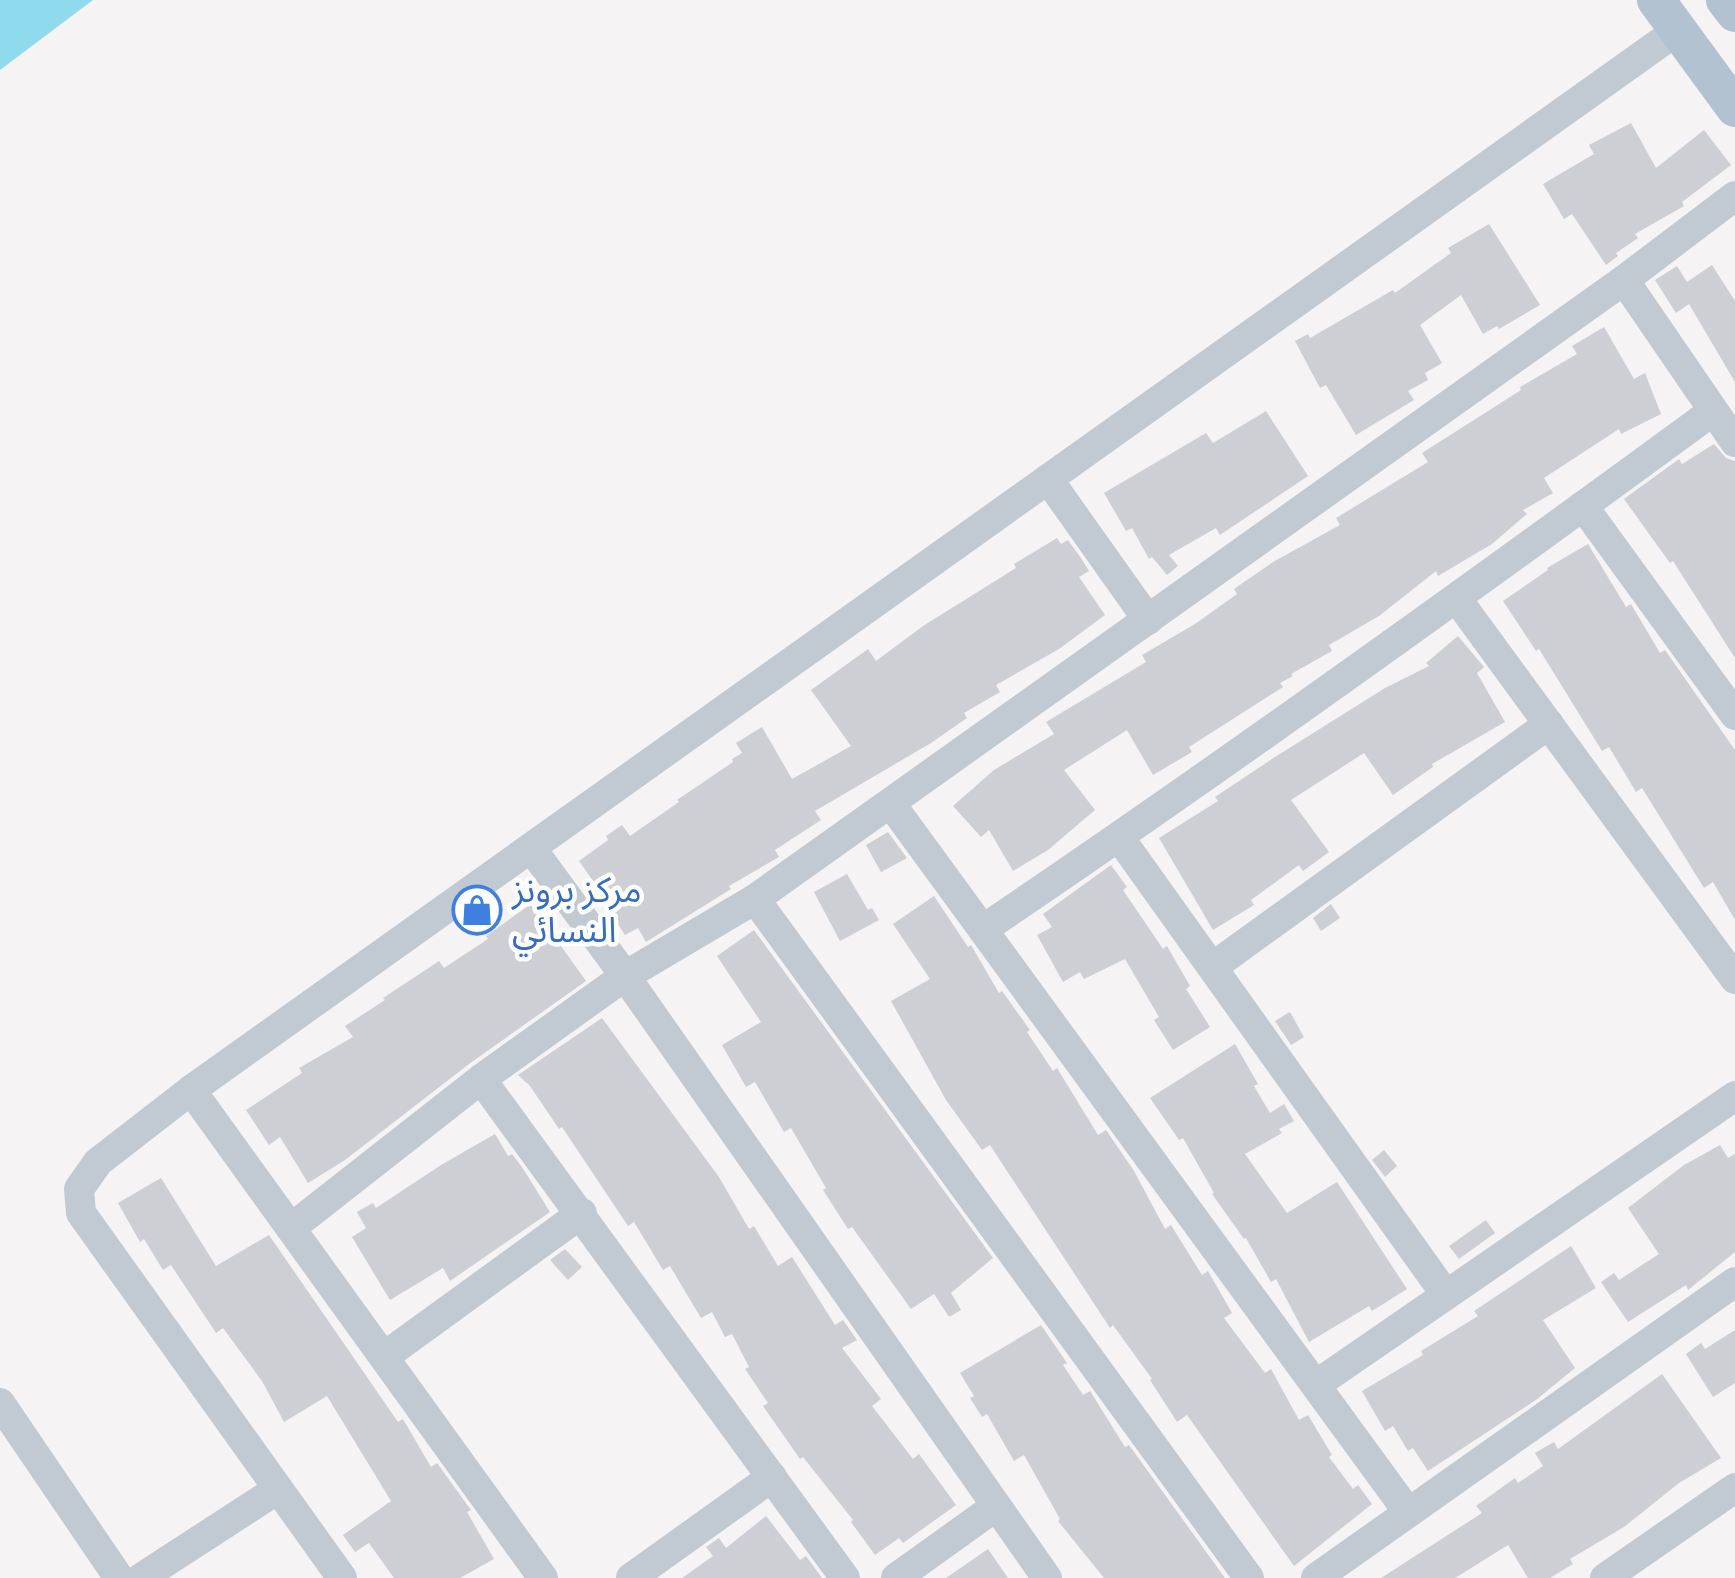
<svg xmlns="http://www.w3.org/2000/svg" width="1735" height="1578" font-family="'Fira Sans Condensed','Noto Sans Arabic',sans-serif">
	<style>
		.water { fill: #90daee }
		.building { fill: #cdcfd5 }
		.lines { fill: none; stroke-linecap: round; stroke-linejoin: round }
		.minor { stroke: #c1cad2; stroke-width: 30 }
		.major { stroke: #b3c2d1; stroke-width: 38 }
		.labels { text-anchor: middle; dominant-baseline: central; stroke-width: 9; stroke-linejoin: round; paint-order: stroke }
		.shop-label { font-size: 35px; fill: #366cbe; stroke: #fff; text-anchor: start }
	</style>
	<rect width="100%" height="100%" fill="#f5f3f3"/>
	<polygon class="water" points="0,0 93,0 0,70"/>
	<g class="building">
		<polygon points="1631,123 1656,168 1704,130 1731,165 1682,202 1684,206 1635,234 1638,238 1616,253 1618,256 1606,265 1572,214 1564,219 1543,184 1594,154 1589,145"/>
		<polygon points="1489,224 1540,305 1499,329 1497,326 1483,334 1461,295 1420,325 1442,363 1425,373 1428,380 1408,391 1414,400 1356,435 1326,385 1320,388 1295,341 1308,334 1310,338 1393,290 1395,293 1451,253 1448,248"/>
		<polygon points="1712,265 1735,301 1735,382 1689,304 1676,313 1655,280 1677,266 1687,282"/>
		<polygon points="1604,327 1634,379 1645,373 1661,414 1621,434 1619,429 1544,478 1553,493 1523,510 1527,514 1492,544 1438,576 1436,571 1379,616 1329,645 1332,651 1291,674 1293,676 1280,683 1283,687 1189,747 1192,752 1153,775 1127,730 1064,770 1095,810 1048,850 1013,871 989,830 981,837 953,806 994,770 1054,734 1046,722 1146,662 1142,655 1195,624 1237,594 1234,589 1273,562 1340,525 1336,518 1428,462 1422,453 1521,390 1520,387 1577,354 1572,346"/>
		<polygon points="1266,411 1308,476 1220,535 1216,528 1169,555 1178,566 1167,575 1152,557 1149,559 1132,528 1126,531 1104,493 1206,433 1213,443"/>
		<polygon points="1714,444 1726,458 1735,461 1735,658 1673,561 1670,563 1624,499 1679,459 1682,464"/>
		<polygon points="1057,538 1061,544 1068,540 1081,558 1089,571 1079,577 1105,615 1059,649 996,685 1000,692 964,713 967,718 931,743 815,811 821,820 775,850 779,857 729,886 731,889 646,942 638,928 625,935 613,916 616,914 579,861 608,840 606,836 622,825 630,836 679,802 677,800 733,762 732,759 742,753 736,743 762,727 792,779 851,746 811,690 868,649 876,661 923,626 1016,568 1014,564"/>
		<polygon points="1588,544 1626,607 1631,604 1660,653 1665,650 1735,750 1735,920 1713,882 1704,888 1642,788 1636,792 1609,747 1602,751 1539,649 1536,651 1503,601 1548,570 1547,568"/>
		<polygon points="1458,636 1484,667 1477,673 1505,722 1432,764 1433,767 1393,795 1364,753 1291,800 1329,852 1303,871 1299,865 1251,900 1254,905 1213,930 1159,838 1218,801 1215,797 1275,757 1385,688 1429,666 1426,663"/>
		<polygon points="888,832 907,858 881,872 866,845"/>
		<polygon points="1111,865 1127,887 1123,890 1163,949 1167,946 1190,986 1186,989 1210,1027 1173,1050 1154,1020 1159,1017 1125,959 1084,979 1080,972 1063,982 1037,935 1052,927 1043,914"/>
		<polygon points="847,874 868,910 872,908 879,920 840,941 814,892"/>
		<polygon points="934,896 968,947 971,945 999,993 1002,991 1030,1030 1027,1032 1053,1071 1057,1068 1098,1135 1106,1130 1134,1171 1165,1229 1171,1225 1202,1275 1208,1271 1232,1313 1224,1318 1265,1373 1271,1369 1299,1420 1308,1415 1332,1455 1329,1457 1353,1489 1358,1485 1372,1504 1294,1566 1187,1415 1177,1422 1150,1380 1152,1379 1113,1325 1110,1328 990,1145 982,1150 946,1100 891,1001 930,979 893,924"/>
		<polygon points="531,904 586,981 469,1064 345,1160 308,1183 280,1137 269,1145 246,1110 302,1073 299,1068 353,1037 345,1026 385,1000 383,998 439,961 444,968 488,939 486,936"/>
		<polygon points="1331,904 1340,918 1321,931 1313,918"/>
		<polygon points="754,930 993,1258 951,1293 961,1310 949,1317 934,1294 911,1309 852,1227 848,1229 823,1190 826,1188 791,1128 784,1132 755,1082 746,1087 722,1045 761,1022 717,956"/>
		<polygon points="1290,1012 1304,1037 1291,1045 1275,1021"/>
		<polygon points="602,1018 719,1177 749,1229 754,1226 778,1266 792,1257 835,1325 843,1320 857,1340 842,1348 881,1399 872,1406 913,1459 919,1454 956,1505 903,1543 899,1538 875,1555 851,1522 853,1520 803,1457 800,1459 763,1406 768,1403 745,1369 749,1367 732,1334 725,1337 712,1312 701,1318 670,1266 663,1270 634,1222 628,1226 562,1127 559,1129 530,1086 518,1075"/>
		<polygon points="1235,1044 1258,1084 1254,1086 1270,1113 1284,1104 1294,1121 1279,1129 1282,1133 1245,1154 1287,1213 1337,1182 1407,1289 1372,1311 1369,1306 1309,1342 1276,1279 1271,1282 1246,1238 1244,1239 1212,1194 1214,1193 1183,1138 1179,1140 1150,1098"/>
		<polygon points="495,1134 508,1156 512,1154 522,1167 550,1212 450,1281 443,1268 390,1300 352,1237 366,1228 357,1212 373,1203 376,1208 441,1165"/>
		<polygon points="1720,1145 1728,1158 1735,1154 1735,1252 1688,1290 1686,1285 1628,1322 1601,1282 1614,1273 1619,1280 1659,1254 1628,1208 1684,1165"/>
		<polygon points="1384,1150 1397,1166 1385,1177 1372,1160"/>
		<polygon points="161,1178 216,1266 269,1235 398,1422 403,1419 431,1467 437,1463 471,1510 467,1512 494,1559 460,1578 394,1578 369,1543 355,1552 343,1535 391,1501 327,1396 284,1422 262,1381 223,1328 216,1333 171,1265 163,1270 144,1239 140,1242 118,1203"/>
		<polygon points="1486,1220 1495,1233 1459,1259 1449,1246"/>
		<polygon points="1571,1246 1596,1288 1543,1320 1575,1368 1536,1400 1428,1471 1413,1448 1408,1451 1393,1426 1385,1431 1362,1391 1423,1355 1421,1351 1478,1316 1474,1311"/>
		<polygon points="565,1249 582,1267 568,1280 550,1260"/>
		<polygon points="1041,1325 1067,1363 1063,1365 1083,1395 1090,1391 1125,1447 1129,1445 1225,1578 1104,1578 1058,1521 1060,1519 1024,1455 1014,1461 987,1414 982,1417 970,1398 974,1396 960,1373"/>
		<polygon points="1735,1330 1735,1383 1713,1397 1686,1354 1701,1343 1705,1349"/>
		<polygon points="1662,1374 1721,1458 1679,1483 1624,1527 1570,1559 1573,1564 1550,1578 1528,1578 1508,1545 1455,1578 1381,1578 1482,1513 1476,1506 1515,1478 1518,1483 1543,1466 1535,1453 1554,1442 1558,1449"/>
		<polygon points="766,1516 800,1560 806,1556 822,1578 682,1578 713,1556 706,1547 719,1538 726,1548"/>
		<polygon points="988,1549 1008,1578 946,1578"/>
	</g>
	<g class="lines">
		<g class="minor">
			<polyline points="1624,280 1735,442"/>
			<polyline points="1048,479 1148,620"/>
			<polyline points="1583,506 1735,715"/>
			<polyline points="1457,599 1735,979"/>
			<polyline points="891,804 1408,1512"/>
			<polyline points="1119,837 1446,1295"/>
			<polyline points="531,848 625,976 1047,1578"/>
			<polyline points="755,899 1249,1578"/>
			<path d="M985 928C1232 761 1473 587 1713 411"/>
			<polyline points="1214,966 1549,724"/>
			<polyline points="481,1079 845,1578"/>
			<polyline points="191,1090 543,1578"/>
			<polyline points="291,1228 481,1079 625,976 755,899 1624,280 1735,196"/>
			<polyline points="385,1356 582,1213"/>
			<polyline points="1317,1384 1735,1096"/>
			<polyline points="0,1403 119,1578"/>
			<polyline points="141,1578 278,1489"/>
			<polyline points="342,1578 81,1213 79,1189 98,1162 191,1090 1678,30"/>
			<polyline points="631,1578 772,1477"/>
			<polyline points="896,1578 995,1507"/>
			<polyline points="1316,1578 1735,1282"/>
			<polyline points="1605,1578 1735,1488"/>
		</g>
		<g class="major">
			<polyline points="1656,0 1735,108"/>
			<polyline points="1725,0 1735,13"/>
		</g>
	</g>
	<defs>
		<g id="shop-ring" transform="scale(2.5)"><circle r="9.5" fill="#fff" stroke="#3f7fe0" stroke-width="1.5"/><path d="M-5-2.5h2.3a2.7 3.5 0 0 1 5.4 0H5L5.5 6h-11ZM-1.5-2.5h3a1.5 2.3 0 0 0-3 0Z" fill="#3f7fe0"/></g>
	</defs>
	<g fill-rule="evenodd">
		<use href="#shop-ring" x="477" y="910"/>
	</g>
	<g class="labels">
		<g class="shop-label">
			<text x="512" y="890">مركز برونز<tspan x="512" dy="40">النسائي</tspan></text>
		</g>
	</g>
</svg>
